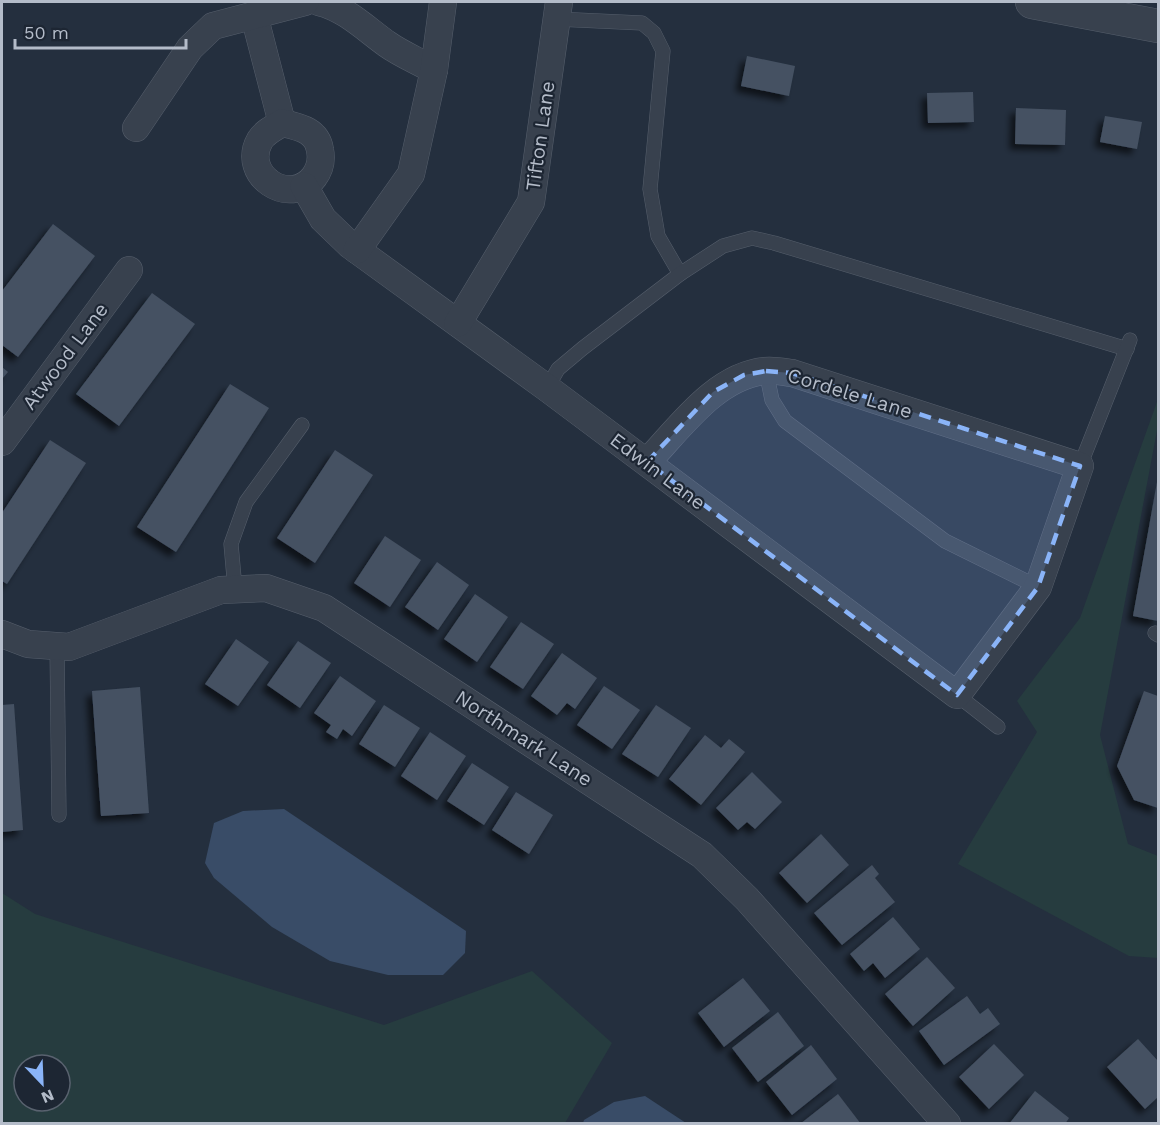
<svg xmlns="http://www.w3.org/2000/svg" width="1160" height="1125" font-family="'Work Sans',sans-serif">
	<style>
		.green { fill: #263c3f; fill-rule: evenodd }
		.water { fill: #394c67 }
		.building { fill: #455162; filter: url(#shadow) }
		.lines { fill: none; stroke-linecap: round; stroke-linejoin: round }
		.service-casing { stroke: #565f6c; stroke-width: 15 }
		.minor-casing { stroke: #565f6c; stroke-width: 28 }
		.tertiary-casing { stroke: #565f6c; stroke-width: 34 }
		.service { stroke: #38414e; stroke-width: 14 }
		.minor { stroke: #38414e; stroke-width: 27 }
		.tertiary { stroke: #38414e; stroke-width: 33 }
		.marked { fill: #8ab4f8; fill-opacity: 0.2; stroke: #8ab4f8; stroke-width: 4.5; stroke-dasharray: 12 8; stroke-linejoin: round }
		.labels { text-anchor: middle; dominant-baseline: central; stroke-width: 4.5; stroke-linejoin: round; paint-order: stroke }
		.street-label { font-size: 20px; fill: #b4bcc9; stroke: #1d2633 }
	</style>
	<defs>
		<filter id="shadow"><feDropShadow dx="-5.5" dy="5.5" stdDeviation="3" flood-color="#0009"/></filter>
	</defs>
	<rect width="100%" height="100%" fill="#242f3e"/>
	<g class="green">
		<polygon points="1158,399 1158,425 1100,735 1128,844 1158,856 1158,958 1129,956 958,864 1037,732 1017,701 1080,618"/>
		<path d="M2 893 35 914 384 1025 532 971 612 1043 565 1123H2ZM24 1065H60V1101H24Z"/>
	</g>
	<g class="water">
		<polygon points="284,809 466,931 465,953 443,975 388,975 330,961 272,927 214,878 205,863 214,823 243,811"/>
		<polygon points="645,1096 686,1123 583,1123 584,1120 614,1102"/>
	</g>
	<g class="building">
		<polygon points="747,56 795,66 789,96 741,86"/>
		<polygon points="973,92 974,122 928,123 927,93"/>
		<polygon points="1016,108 1066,110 1065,145 1015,144"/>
		<polygon points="1105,116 1142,122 1137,149 1100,142"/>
		<polygon points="53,224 95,256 18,357 2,345 2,291"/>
		<polygon points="152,293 195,324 119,426 76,394"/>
		<polygon points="2,367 8,372 2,379"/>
		<polygon points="230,384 269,408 176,552 137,527"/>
		<polygon points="50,440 86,463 7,584 2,581 2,513"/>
		<polygon points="335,450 373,475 315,563 277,538"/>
		<polygon points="1157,482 1158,482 1158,621 1133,616"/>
		<polygon points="385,536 421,560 390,607 354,583"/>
		<polygon points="437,562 469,585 438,630 405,607"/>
		<polygon points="475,594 508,617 477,662 444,639"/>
		<polygon points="521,622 554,644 523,689 490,667"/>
		<polygon points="236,639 269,662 238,706 205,684"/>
		<polygon points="298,641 331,663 300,708 267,685"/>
		<polygon points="562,653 597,678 575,709 567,703 557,715 531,696"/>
		<polygon points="340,676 376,701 352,736 343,729 337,739 326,732 331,725 314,713"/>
		<polygon points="604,686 640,710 612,749 577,725"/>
		<polygon points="140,687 149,813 101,816 92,691"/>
		<polygon points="1144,691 1158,696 1158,808 1134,800 1117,766"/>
		<polygon points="14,704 23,830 2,832 2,705"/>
		<polygon points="384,705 420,728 395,767 359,744"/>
		<polygon points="656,705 691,728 658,777 622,754"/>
		<polygon points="430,732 466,756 437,800 401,776"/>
		<polygon points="705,735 721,748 729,739 745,752 701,805 669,779"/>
		<polygon points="472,763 509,787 484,825 447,801"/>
		<polygon points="752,772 782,802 755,829 747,822 738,830 716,808"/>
		<polygon points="516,792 553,815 529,854 492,830"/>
		<polygon points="821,834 849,865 807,903 779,873"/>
		<polygon points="872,865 879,874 875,878 895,902 842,945 814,913"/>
		<polygon points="893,917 920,949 885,978 873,963 864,971 850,954"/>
		<polygon points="927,957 955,988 913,1026 885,994"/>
		<polygon points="743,978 770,1011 724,1047 698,1013"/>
		<polygon points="967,996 980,1014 988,1008 1000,1024 944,1065 919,1031"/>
		<polygon points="778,1012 804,1046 758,1082 732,1048"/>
		<polygon points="1138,1039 1158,1061 1158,1097 1145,1109 1107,1067"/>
		<polygon points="994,1044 1024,1075 989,1109 959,1077"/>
		<polygon points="811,1045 837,1079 792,1115 766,1082"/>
		<polygon points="1035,1091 1069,1118 1065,1124 1009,1124"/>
		<polygon points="838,1094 861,1124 800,1124"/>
	</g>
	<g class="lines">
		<g class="service-casing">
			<g id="service">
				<polyline points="556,19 642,23 654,33 663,51 650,189 658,236 680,274"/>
				<polyline points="766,371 772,400 785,421 945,541 1038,587"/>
				<polyline points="547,388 558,369 583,348 680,274 723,246 752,238 774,243 1127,349"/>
				<polyline points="1080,466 1130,340"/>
				<polyline points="235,589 231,544 246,502 302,425"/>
				<polyline points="1155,633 1158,635"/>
				<polyline points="57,646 59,815"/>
				<polyline points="957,695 998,727"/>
			</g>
		</g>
		<g class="minor-casing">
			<g id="minor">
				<path d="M319 2C345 8 366 29 387 44 401 54 418 61 434 70"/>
				<polyline points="254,15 282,123"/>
				<path d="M282 123C299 127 317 130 320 150 322 160 320 169 314 177 290 208 240 175 260 140 265 132 274 128 282 123Z"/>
				<polyline points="136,128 190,48 213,26 305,2"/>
				<path d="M304 186 323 219 350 245 547 388 957 695 1038 587 1080 466 792 373C784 372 774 370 765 371 715 376 679 429 647 462"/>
				<polyline points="357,250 411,174 434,70 443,2"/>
				<polyline points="458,323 531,202 559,2"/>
				<polyline points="2,442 129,270"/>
				<polyline points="2,634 28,644 69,647 221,590 266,588 324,608 702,855 747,899 947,1124"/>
			</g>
		</g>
		<g class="tertiary-casing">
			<polyline id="tertiary" points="1032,2 1158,26"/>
		</g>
		<use href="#service" class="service"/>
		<use href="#minor" class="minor"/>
		<use href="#tertiary" class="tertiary"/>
	</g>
	<path class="marked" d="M766 371 792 373 1080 466 1038 587 957 695 647 462 713 392 744 375Z"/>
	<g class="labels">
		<g class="street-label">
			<text transform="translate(540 136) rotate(-82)">Tifton Lane</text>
			<text transform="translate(65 356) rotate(-53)">Atwood Lane</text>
			<text transform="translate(850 393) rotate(17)">Cordele Lane</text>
			<text transform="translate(658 471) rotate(37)">Edwin Lane</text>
			<text transform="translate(524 738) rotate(33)">Northmark Lane</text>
		</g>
	</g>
	<rect width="1160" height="1125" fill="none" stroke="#b4bcc9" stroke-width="6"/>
	<g transform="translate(42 1083) rotate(157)"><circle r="28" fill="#1d2633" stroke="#59626f" stroke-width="1.5"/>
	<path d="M0-4.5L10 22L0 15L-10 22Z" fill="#8ab4f8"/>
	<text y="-9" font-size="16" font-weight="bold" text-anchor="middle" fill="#b4bcc9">N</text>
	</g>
	<path d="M15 39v9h171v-9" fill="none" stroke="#b4bcc9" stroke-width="3"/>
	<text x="24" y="39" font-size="18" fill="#b4bcc9" stroke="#1d2633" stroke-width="4.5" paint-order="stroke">50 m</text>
</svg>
